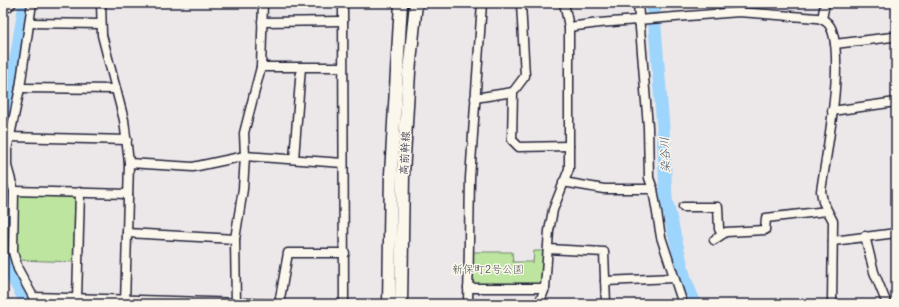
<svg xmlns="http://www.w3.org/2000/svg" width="899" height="307" font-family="Mali,'Klee One',sans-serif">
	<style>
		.green { fill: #bde5a0; stroke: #70846e }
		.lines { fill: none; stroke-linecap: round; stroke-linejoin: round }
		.river { stroke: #9dd5fd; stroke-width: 13 }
		.street-casing { stroke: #22223b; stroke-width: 11 }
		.secondary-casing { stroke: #22223b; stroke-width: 15 }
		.street { stroke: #fbf7ec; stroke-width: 8 }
		.secondary { stroke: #fbf7ec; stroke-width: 12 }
		.labels { text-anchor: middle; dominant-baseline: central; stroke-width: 3; stroke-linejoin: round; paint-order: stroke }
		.street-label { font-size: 11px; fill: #22223b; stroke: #fbf7ec }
		.park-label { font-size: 11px; fill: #505c59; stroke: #fbf7ec }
		.water-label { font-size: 12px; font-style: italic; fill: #475875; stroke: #fbf7ec }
	</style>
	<rect width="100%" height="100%" fill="#ece8e9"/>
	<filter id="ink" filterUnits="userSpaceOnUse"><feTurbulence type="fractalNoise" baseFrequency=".025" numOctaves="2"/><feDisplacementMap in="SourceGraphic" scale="8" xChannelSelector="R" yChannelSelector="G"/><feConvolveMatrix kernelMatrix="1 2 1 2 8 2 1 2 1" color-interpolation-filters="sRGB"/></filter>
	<g filter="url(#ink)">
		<g class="green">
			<path d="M20 193 75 195 77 198 75 262 19 260C13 246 16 233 18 218 18 211 17 203 17 195Z"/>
			<polygon points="534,251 546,251 543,284 475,284 472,282 472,252 512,252 513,262 533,262"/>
		</g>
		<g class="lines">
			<g class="river">
				<polyline points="653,3 663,127 666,199 685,279 695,304"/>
				<polyline points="3,140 25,3"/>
				<polyline points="3,180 8,211 4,238 6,258 13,278 27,304"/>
			</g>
			<g class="street-casing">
				<g id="street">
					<polyline points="32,3 20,88 7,150 7,166 14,191 13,252 18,269 37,304"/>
					<polyline points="101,3 102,35 124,120 129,163 125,304"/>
					<polyline points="343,3 344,304"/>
					<polyline points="521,3 525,76 513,92 512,140 519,147 569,146"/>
					<polyline points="638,3 648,127 649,178 653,189 661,237 683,304"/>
					<polyline points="3,9 8,7 12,3"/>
					<polyline points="822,19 825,3"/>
					<polyline points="262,22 343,21"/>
					<polyline points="30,23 101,24"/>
					<path d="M569 27 599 23 739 12 817 18C823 19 827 21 830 26 846 55 826 156 821 191L823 202 833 221 832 304"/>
					<polyline points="835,44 892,37"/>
					<polyline points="261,67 342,67"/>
					<polyline points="20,88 116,89"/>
					<polyline points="475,98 513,92"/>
					<polyline points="832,111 896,102"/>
					<polyline points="10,137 127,140"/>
					<polyline points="294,159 301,67"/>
					<polyline points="129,163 193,167 245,156 343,163"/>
					<polyline points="563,182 604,189 653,189"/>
					<polyline points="14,191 128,194"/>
					<polyline points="683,207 718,207 719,229 722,234"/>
					<polyline points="127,233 235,239"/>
					<polyline points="865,236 874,272 887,304"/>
					<polyline points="714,240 726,232 765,230 766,218 827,211"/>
					<polyline points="833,241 896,233"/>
					<polyline points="548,249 604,252 606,304"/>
					<polyline points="605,281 673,278"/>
					<polyline points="468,288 545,288"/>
					<polyline points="33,297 279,304 288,253 345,253"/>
					<polyline points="77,299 80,192"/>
					<polyline points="236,304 235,239 243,189 245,156 244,133 261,67 263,3"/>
					<polyline points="468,304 470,178 482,3"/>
					<polyline points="539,304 545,288 549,231 553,210 569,169 569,27 564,3"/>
				</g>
			</g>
			<g class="secondary-casing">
				<g id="secondary">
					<polyline points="389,304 391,174 401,3"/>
					<polyline points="401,304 403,174 409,72 416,3"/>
				</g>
			</g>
			<use href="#street" class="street"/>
			<use href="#secondary" class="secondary"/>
		</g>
	</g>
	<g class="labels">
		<g class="street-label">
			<text transform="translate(404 153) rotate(-87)">高前幹線</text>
		</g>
		<g class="park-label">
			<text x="488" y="268">新保町2号公園</text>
		</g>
		<g class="water-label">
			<text transform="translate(664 155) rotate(-92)">染谷川</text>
		</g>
	</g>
	<rect width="899" height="307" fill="none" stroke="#fbf7ec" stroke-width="16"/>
	<rect x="8" y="8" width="883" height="291" fill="none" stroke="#22223b" stroke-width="1.5" filter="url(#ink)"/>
</svg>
